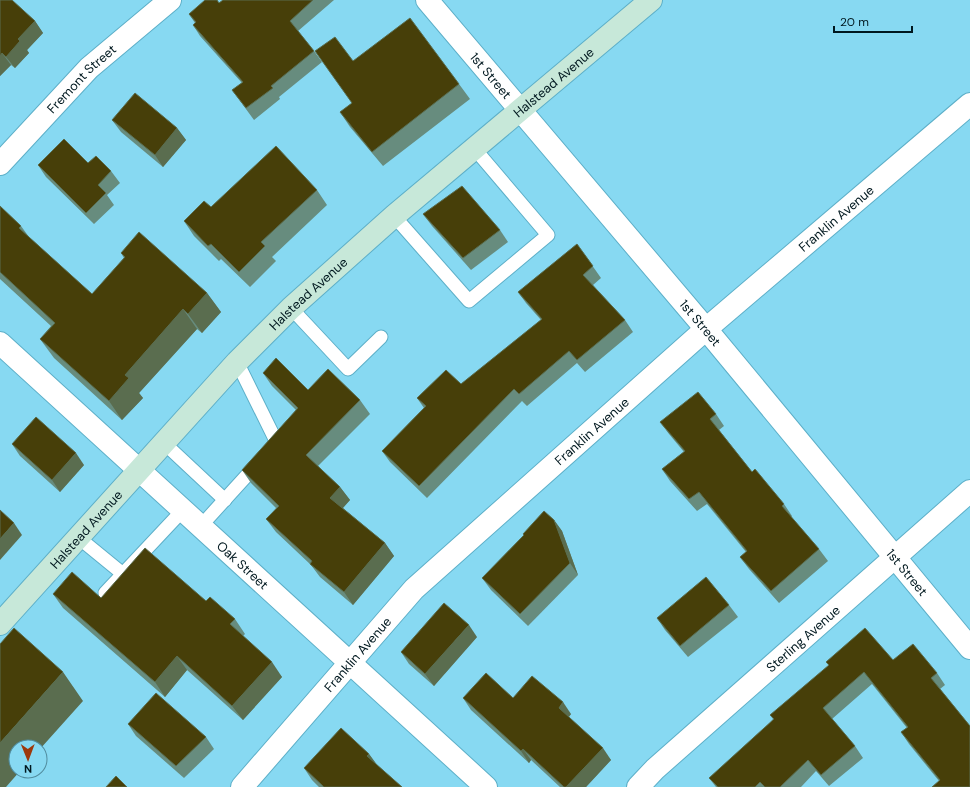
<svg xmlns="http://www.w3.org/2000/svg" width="970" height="787" font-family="'DM Sans',sans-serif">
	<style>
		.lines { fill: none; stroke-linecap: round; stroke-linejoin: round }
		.lane-casing { stroke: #5dafc8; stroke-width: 15 }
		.street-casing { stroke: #5dafc8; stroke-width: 24 }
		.secondary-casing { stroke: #5dafc8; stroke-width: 24 }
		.lane { stroke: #fff; stroke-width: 13 }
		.street { stroke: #fff; stroke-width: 22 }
		.secondary { stroke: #c7e8d9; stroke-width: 22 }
		.wall { fill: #678c7e }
		.shaded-wall { fill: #5a6d4f }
		.building { fill: #473f09; stroke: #5a6d4f }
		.labels { text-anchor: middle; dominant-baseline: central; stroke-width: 4; stroke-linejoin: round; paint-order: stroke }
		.street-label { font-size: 13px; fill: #00181f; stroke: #87d9f2 }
	</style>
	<rect width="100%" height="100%" fill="#87d9f2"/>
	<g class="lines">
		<g class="lane-casing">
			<g id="lane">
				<polyline points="394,216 469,301 548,235 474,148"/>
				<polyline points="291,308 348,369 381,337"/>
				<polyline points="237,362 277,443 271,449"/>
				<polyline points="164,443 225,500"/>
				<polyline points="200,527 258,463"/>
				<polyline points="79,538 123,574"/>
				<polyline points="105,593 182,511"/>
			</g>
		</g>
		<g class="street-casing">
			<g id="street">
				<path id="s1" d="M427 0 706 329 970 648"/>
				<path id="s2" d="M0 164 89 68 170 0"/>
				<path id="s3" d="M0 343 486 787"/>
				<path id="s4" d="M242 787 414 589 706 329 970 104"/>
				<path id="s5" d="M638 787 655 769 970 491"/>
			</g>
		</g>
		<g class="secondary-casing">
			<g id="secondary">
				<path id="s6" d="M0 624 237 362 291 308 394 216 651 0"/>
			</g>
		</g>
		<use href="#lane" class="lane"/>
		<use href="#street" class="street"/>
		<use href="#secondary" class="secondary"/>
	</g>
	<g class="wall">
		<polygon points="0,0 35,21 43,33 27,50 29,53 15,68 11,65 0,76"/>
		<polygon points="223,0 334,0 298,31 314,51 322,62 279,97 280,99 254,120 232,90 242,83 200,36 193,25 195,23 189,14 219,3"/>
		<polygon points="353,61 459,84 470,99 383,166 350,127 340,112 352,103"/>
		<polygon points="112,120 177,128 186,140 163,167 121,132"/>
		<polygon points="38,165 111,171 120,183 107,195 114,205 94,224 46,177"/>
		<polygon points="317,190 327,205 272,257 276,261 250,287 221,259 219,261 194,236 184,221 211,207"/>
		<polygon points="0,206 21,226 29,237 92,294 124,258 121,253 207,293 221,312 202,333 197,329 139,393 143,398 122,420 54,358 40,339 51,326 0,279"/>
		<polygon points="423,214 500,230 508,242 471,270 432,226"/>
		<polygon points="577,244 601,278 593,285 625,320 633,332 585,372 577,363 527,406 522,401 427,498 390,462 382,451 424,408 417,398 461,384 541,320 526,303 518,292"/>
		<polygon points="263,373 308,390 360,400 370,414 318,466 340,487 350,500 343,508 385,543 394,556 353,605 320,577 311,565 276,532 266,519 276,508 251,483 242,470 296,410 272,386"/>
		<polygon points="716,414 724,426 719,430 752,472 784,504 792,516 791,517 819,549 828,561 779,603 749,569 740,557 746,552 707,504 697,511 670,481 662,469 684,452 669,434 660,422"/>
		<polygon points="12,444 84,465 60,492 20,456"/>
		<polygon points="554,520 562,531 578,575 528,626 491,590 482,578"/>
		<polygon points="53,594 101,598 206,601 235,619 245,634 243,636 282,677 243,720 187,670 165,697 63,608"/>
		<polygon points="729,605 738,617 688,657 665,630 657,618"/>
		<polygon points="477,637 434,686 409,664 401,652"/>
		<polygon points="893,660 937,673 945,685 940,689 970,726 939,781 909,744 901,732 907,728 872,684 832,719 855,746 863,758 829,786 816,771 801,787 718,787 773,719 770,715 829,666 826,662"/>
		<polygon points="463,698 513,698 571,714 569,717 611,760 586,787 560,787 531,760 529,763 471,710"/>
		<polygon points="128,724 206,737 214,749 184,778 136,736"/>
		<polygon points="369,754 376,764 402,787 319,787 312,780 304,768"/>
		<polygon points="709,778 718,787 716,787"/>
	</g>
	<g class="shaded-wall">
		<polygon points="35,21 43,33 27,50 29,53 15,68 6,57 18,39"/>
		<polygon points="2,53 11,65 0,76 0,56"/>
		<polygon points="177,128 186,140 163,167 155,155"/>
		<polygon points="207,293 221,312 202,333 188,314"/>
		<polygon points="183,309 197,329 139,393 143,398 122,420 109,401 125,375"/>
		<polygon points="76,453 84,465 60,492 52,480"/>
		<polygon points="340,487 350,500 340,511 330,498"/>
		<polygon points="554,520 562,531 578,575 570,563"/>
		<polygon points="14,523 22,535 0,560 0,539"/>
		<polygon points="385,543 394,556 353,605 344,592"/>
		<polygon points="469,625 477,637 434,686 425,674"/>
		<polygon points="177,656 187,670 165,697 155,682"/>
		<polygon points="272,662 282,677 243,720 232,706"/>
		<polygon points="63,672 83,701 40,749 40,747 16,747 16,771 20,771 6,787 0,787 0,743"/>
		<polygon points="563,702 571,714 567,719 559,708"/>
		<polygon points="603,748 611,760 586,787 566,787"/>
		<polygon points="523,749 531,760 529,763 521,751"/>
		<polygon points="369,754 378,766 367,756"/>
	</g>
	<g class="building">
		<polygon points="0,0 12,0 35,21 18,39 20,41 6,57 2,53 0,56"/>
		<polygon points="205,0 217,0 219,3 223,0 313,0 290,21 314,51 271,86 273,88 246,108 232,90 243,82 193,25 196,22 189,14"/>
		<polygon points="410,18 459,84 372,152 340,112 352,103 315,51 335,37 353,61"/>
		<polygon points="135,93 177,128 155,155 112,120"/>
		<polygon points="64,139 88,163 96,156 111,171 98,185 106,193 86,213 38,165"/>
		<polygon points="276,146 317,190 261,242 265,246 239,272 211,244 208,246 184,221 204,201 211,207"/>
		<polygon points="462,186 500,230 463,258 423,214"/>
		<polygon points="0,206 21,226 19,228 92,294 125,257 121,253 139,232 207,293 188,314 183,309 125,375 129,378 109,401 40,339 55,323 0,272"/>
		<polygon points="577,244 593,266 583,275 625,320 577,360 569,351 519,394 514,389 419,486 382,451 426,406 417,398 446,370 461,384 542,319 518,292"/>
		<polygon points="276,358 308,390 328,369 360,400 306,455 340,487 330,498 385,543 344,592 310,564 312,561 266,519 279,506 242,470 298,408 263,373"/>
		<polygon points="698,392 716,414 710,419 752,472 755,469 784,504 782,506 819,549 771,591 740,557 747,551 699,492 689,499 662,469 685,451 660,422"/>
		<polygon points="36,417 76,453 52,480 12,444"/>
		<polygon points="0,510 14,523 0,539"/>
		<polygon points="544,511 554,520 570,563 520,614 482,578 524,535 523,534"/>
		<polygon points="145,548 206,601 210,597 235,619 230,624 272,662 232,706 177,656 155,682 53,594 72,572 101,598"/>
		<polygon points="706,577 729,605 680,646 657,618"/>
		<polygon points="444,603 469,625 425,674 401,652"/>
		<polygon points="14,628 63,672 0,743 0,644"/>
		<polygon points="865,628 893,660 913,644 937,673 931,678 970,726 970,787 932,787 940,780 901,732 908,727 864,672 823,708 855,746 821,775 808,760 780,787 765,787 760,782 755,787 718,787 709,778 774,719 770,715 829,665 826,662"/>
		<polygon points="486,673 513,698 532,676 563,702 559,708 603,748 566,787 564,787 523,749 521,751 463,698"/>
		<polygon points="156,693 206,737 176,766 128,724"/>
		<polygon points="341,728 369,754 367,756 402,787 324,787 304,768"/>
		<polygon points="116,776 127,787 106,787"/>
	</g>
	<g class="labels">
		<g class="street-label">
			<text stroke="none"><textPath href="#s1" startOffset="99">1st Street</textPath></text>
			<text stroke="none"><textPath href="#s2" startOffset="118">Fremont Street</textPath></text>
			<text stroke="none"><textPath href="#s6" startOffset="776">Halstead Avenue</textPath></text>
			<text stroke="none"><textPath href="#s4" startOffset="824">Franklin Avenue</textPath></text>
			<text stroke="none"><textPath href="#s6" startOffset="452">Halstead Avenue</textPath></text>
			<text stroke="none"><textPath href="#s1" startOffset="423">1st Street</textPath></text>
			<text stroke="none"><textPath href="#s4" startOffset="500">Franklin Avenue</textPath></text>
			<text stroke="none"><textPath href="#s6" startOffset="128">Halstead Avenue</textPath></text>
			<text stroke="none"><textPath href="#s3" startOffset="329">Oak Street</textPath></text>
			<text stroke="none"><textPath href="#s1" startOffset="747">1st Street</textPath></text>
			<text stroke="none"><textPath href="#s5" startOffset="222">Sterling Avenue</textPath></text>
			<text stroke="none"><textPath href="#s4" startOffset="176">Franklin Avenue</textPath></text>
		</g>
	</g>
	<g transform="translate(28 759) rotate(179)"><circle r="19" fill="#87d9f2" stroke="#518c9e"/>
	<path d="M0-3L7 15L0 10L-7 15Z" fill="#9d380c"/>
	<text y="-6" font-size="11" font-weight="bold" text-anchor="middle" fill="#00181f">N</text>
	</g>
	<path d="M834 26v6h78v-6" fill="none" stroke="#00181f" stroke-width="2"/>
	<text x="840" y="26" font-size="12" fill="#00181f" stroke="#87d9f2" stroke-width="3" paint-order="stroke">20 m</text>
</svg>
